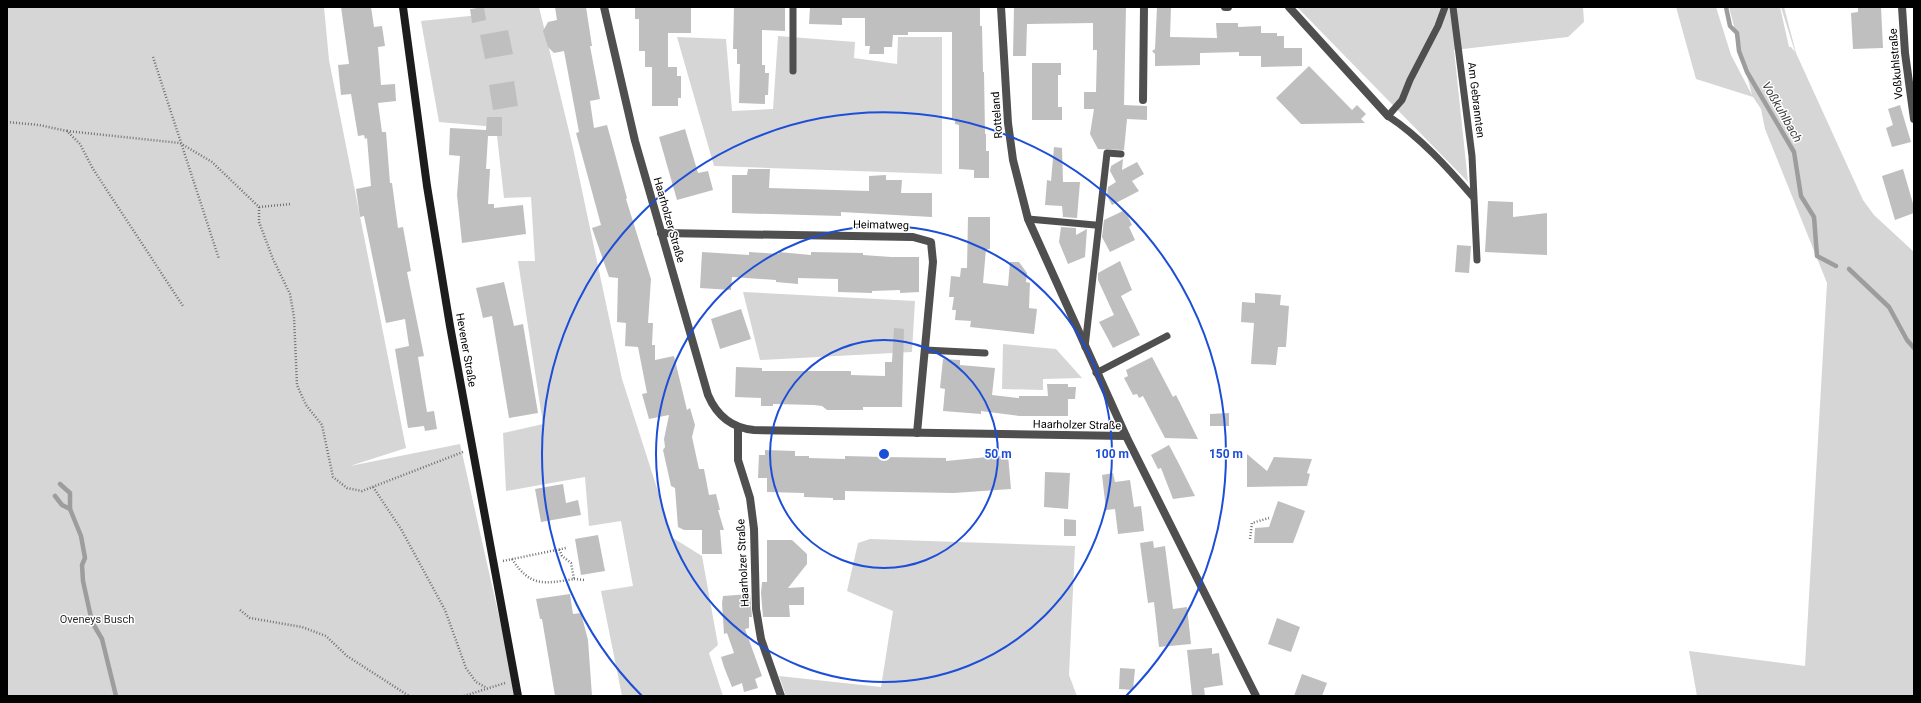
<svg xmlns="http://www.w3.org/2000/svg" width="1921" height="703" font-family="Roboto,sans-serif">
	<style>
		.green { fill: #d6d6d6 }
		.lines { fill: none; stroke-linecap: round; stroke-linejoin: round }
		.stream { stroke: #9d9d9d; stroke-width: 4.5 }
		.building { fill: #bfbfbf }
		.path { stroke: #717171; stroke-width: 2.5; stroke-dasharray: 1 2; stroke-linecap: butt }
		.lane { stroke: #4f4f4f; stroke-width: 7 }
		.street { stroke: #4f4f4f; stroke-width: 8 }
		.secondary { stroke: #1c1c1c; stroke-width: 8 }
		.ring { fill: none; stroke: #1d4ed8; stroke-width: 2 }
		.labels { text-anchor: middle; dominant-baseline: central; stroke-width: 3; stroke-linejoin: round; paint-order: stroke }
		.street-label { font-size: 11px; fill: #000; stroke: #fff }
		.park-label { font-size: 11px; fill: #2d2d2d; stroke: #fff }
		.water-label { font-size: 12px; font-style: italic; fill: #3e3e3e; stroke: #fff }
		.centre { fill: #1d4ed8; stroke: #fff; stroke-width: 2 }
		.ring-label { font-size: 12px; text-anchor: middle; font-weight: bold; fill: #1d4ed8; stroke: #fff; stroke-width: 3; stroke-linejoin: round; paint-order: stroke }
	</style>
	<rect width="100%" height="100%" fill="#fff"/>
	<g class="green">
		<polygon points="7,7 324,7 329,60 406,448 350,466 460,444 517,696 7,696"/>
		<polygon points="478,7 539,7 573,148 622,379 673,538 702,556 718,645 709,653 723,696 622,696 601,591 633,586 621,521 589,526 585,477 506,491 503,433 543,424 518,261 535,261 531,197 504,198 496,127 439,122 421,21 479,15"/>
		<polygon points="1297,7 1583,7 1584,22 1568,37 1454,50 1468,182"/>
		<polygon points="1676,7 1716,7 1731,55 1752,95 1729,7 1780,7 1789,47 1791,47 1795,52 1781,7 1784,7 1796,53 1863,200 1874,215 1914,252 1914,696 1697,696 1689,651 1805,666 1827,283 1765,129 1761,109 1753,97 1696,79"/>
		<polygon points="778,36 855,42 854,58 897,64 898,37 942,37 942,174 714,166 677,37 726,39 732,111 773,109"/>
		<polygon points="743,292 915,301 912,352 760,360"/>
		<polygon points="1003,344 1056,349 1082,378 1043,379 1043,390 1002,389"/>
		<polygon points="870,539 1075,546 1069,675 1077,696 786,696 779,676 881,687 893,611 847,591 858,543"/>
	</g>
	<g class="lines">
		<g class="stream">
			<polyline points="1726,7 1730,26 1737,33 1739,51 1747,72 1794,152 1801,196 1814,217 1817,256 1836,266"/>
			<polyline points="1849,269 1889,307 1907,340 1914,348"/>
			<polyline points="60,484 70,493 70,509 81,536 85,558 82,565 83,581 92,622 102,639 116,696"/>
			<polyline points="55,496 62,505 70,509"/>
		</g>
	</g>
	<g class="building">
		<polygon points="341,7 371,7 374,27 382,26 385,46 378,47 381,85 395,84 396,101 378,103 382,132 386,132 390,183 392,183 398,228 403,227 411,271 407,272 424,356 418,357 424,394 427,412 434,411 437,429 425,431 424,426 408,428 395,349 409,346 405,319 386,323 364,216 360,217 356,189 371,186 367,138 365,139 364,135 358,136 351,94 341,95 338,65 349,64"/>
		<polygon points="484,7 486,20 472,23 470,9"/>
		<polygon points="555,7 586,7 592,46 590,46 600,99 590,101 594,128 607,125 627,198 626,199 651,279 648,323 653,323 652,345 655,345 655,360 674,356 687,410 690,408 695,425 692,437 699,469 704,469 709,495 716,494 720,510 718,510 724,530 720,530 722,554 702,554 702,530 684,530 678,527 675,488 671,486 663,450 665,447 664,439 669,415 649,419 642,394 647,393 638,347 625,346 626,323 617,322 618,278 609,277 592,228 601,225 576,133 579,132 564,51 554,53 548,47 543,31 548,22 557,20"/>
		<polygon points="635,7 691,7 691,33 668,33 668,67 677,67 677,76 681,76 681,98 678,98 678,106 652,106 652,67 645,67 645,51 639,51 639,19 635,19"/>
		<polygon points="734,7 785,7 785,31 762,30 762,65 765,65 765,73 769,73 768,95 765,95 765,104 739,103 740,64 737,64 737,49 733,49"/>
		<polygon points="810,7 980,7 980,26 982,26 983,72 984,72 985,134 986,134 986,151 989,151 989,178 974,178 974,170 959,169 959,125 955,124 955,118 952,118 952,32 908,32 908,35 893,35 892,47 884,47 884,54 869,54 870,46 865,46 865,18 842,18 842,25 809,24"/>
		<polygon points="1014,7 1126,7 1124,105 1147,106 1147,120 1127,119 1124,150 1098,149 1090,134 1094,109 1084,109 1084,92 1096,92 1097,50 1093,50 1093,23 1027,24 1026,56 1013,56"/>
		<polygon points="1157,7 1171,7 1170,37 1217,38 1216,23 1238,23 1238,27 1261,26 1261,33 1277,33 1277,36 1284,36 1284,48 1302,48 1302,66 1261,67 1261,56 1239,56 1239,52 1200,53 1200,65 1155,66 1155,54 1152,51 1155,49"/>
		<polygon points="1858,7 1881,7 1883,48 1853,49 1851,13 1858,12"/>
		<polygon points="508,30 513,54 485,59 480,35"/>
		<polygon points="1032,63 1061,63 1061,75 1058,75 1058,107 1062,107 1062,120 1032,120"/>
		<polygon points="1309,66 1352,110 1357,105 1366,114 1361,119 1365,123 1301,124 1276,98"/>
		<polygon points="514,81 518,106 493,110 489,85"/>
		<polygon points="1900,105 1911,142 1892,147 1886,128 1893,125 1888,109"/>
		<polygon points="487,117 502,117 502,136 488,136 486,169 490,169 488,204 494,204 494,208 523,205 526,234 462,243 457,195 460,156 449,155 450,128 486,130"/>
		<polygon points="685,129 698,173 708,171 713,190 677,200 659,137"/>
		<polygon points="1054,147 1062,148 1063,182 1080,182 1077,218 1063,217 1062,206 1045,205 1047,180 1051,181"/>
		<polygon points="1123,159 1122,170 1137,162 1144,174 1132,181 1139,191 1112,205 1107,196 1108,187 1116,182 1110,171 1111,166"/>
		<polygon points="748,169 770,169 769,188 869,191 869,176 886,175 886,180 902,180 901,193 932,193 932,217 841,212 841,216 732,213 732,175 747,175"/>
		<polygon points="1903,169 1914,207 1914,213 1895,220 1882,176"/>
		<polygon points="1488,201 1513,202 1513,217 1547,213 1547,255 1485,252"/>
		<polygon points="1125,210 1132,225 1129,227 1135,240 1110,252 1102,237 1104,220"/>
		<polygon points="968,217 990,217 990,249 986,249 983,283 1008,286 1010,262 1019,262 1027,273 1026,282 1030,283 1029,308 1037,309 1034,334 970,327 971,321 955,320 956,310 952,310 954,297 949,297 951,276 960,277 961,268 967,268"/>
		<polygon points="1061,227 1076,228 1076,235 1087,229 1085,257 1068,264 1059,242"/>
		<polygon points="1457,245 1471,246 1469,273 1455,272"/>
		<polygon points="702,252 749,255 749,252 779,254 779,252 811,255 811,252 863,253 863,255 891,257 919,257 919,292 900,293 900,290 872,291 872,293 838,292 838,279 798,278 798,284 776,282 776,280 732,277 731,290 700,288"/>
		<polygon points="1120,261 1132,290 1121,296 1140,335 1113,348 1099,322 1114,315 1098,280 1098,273"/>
		<polygon points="504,282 514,326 523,324 538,413 509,418 492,316 483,318 476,288"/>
		<polygon points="1255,293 1281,295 1280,305 1289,306 1286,347 1278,347 1276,365 1251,364 1254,323 1241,322 1242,302 1255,303"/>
		<polygon points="741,309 751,339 720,349 711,319"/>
		<polygon points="894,328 904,329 902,407 863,407 863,410 827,410 822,406 814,405 773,404 773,406 761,406 761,398 735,397 736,367 762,368 762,371 851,371 851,375 885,376 885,362 892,362"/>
		<polygon points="1152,357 1173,397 1176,395 1198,439 1165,438 1143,396 1139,398 1137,394 1133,395 1124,378 1128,376 1126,370"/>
		<polygon points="943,359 960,360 960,365 995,368 992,395 1019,398 1019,396 1048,396 1047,384 1068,384 1068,387 1076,387 1075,399 1068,399 1068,416 1019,416 981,411 981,414 943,411 945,389 940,388"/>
		<polygon points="1229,413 1229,426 1210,426 1210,414"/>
		<polygon points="1169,445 1179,464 1195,496 1173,499 1161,468 1158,469 1151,455"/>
		<polygon points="765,450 795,451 795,456 809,456 809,458 845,459 845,456 884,457 946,458 946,461 1008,455 1011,489 954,493 845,491 845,500 833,500 833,498 804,497 804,493 767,492 767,478 758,478 759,455 765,455"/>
		<polygon points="1247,454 1267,471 1274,457 1312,459 1307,473 1310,474 1307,486 1247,487"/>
		<polygon points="1045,472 1070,473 1068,509 1044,507"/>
		<polygon points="1113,473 1115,482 1130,480 1134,507 1141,506 1144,531 1118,534 1115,509 1106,510 1102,475"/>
		<polygon points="563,484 566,503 578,500 581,515 541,522 535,489"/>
		<polygon points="1278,501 1305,511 1293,543 1254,543 1255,528 1269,527"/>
		<polygon points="1064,519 1076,520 1076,536 1064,536"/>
		<polygon points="598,535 605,571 581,575 575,539"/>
		<polygon points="767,540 792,540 807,554 807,564 788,588 804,587 804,605 789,605 790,617 763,617 761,593 762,582 767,582"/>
		<polygon points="1153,541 1154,548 1165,546 1173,609 1187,607 1191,644 1159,647 1154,602 1148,603 1140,543"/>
		<polygon points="570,594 573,614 581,613 588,640 592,696 555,696 542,619 540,619 536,599"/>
		<polygon points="750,594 752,617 749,617 749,628 745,629 762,676 755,679 758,688 744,692 742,683 732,687 724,667 721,657 734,653 727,633 724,634 722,603 723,596"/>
		<polygon points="1277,618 1300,627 1291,652 1268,644"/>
		<polygon points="1212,648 1212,654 1219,653 1223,685 1204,688 1205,696 1192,696 1187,650"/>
		<polygon points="1120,668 1135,669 1133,690 1119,689"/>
		<polygon points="1302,674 1327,683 1322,696 1294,696"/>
	</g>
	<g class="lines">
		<g class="path">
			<polyline points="153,57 219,259"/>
			<polyline points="7,122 39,125 67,131 80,144 93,169 183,306"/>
			<polyline points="67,131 180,143 212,162 259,207 291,204"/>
			<polyline points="259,207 259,222 273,259 290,294 294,317 297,385 306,405 322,425 333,477 347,488 362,491 463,452"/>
			<polyline points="373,487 401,529 445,610 466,668 476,682 487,688"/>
			<polyline points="1250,539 1252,523 1269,518"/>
			<path d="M512 559C530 587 544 584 574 579L571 563 562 556 559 549"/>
			<polyline points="503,561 566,548"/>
			<polyline points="574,579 585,580"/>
			<polyline points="240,610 250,618 302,627 326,636 347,656 409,696"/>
			<polyline points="464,696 505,683"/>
		</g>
		<g class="lane">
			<path d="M1445 7 1438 26 1410 80 1402 100 1388 116C1420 137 1448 168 1473 197"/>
			<polyline points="1453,7 1472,156 1477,260"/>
			<polyline points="793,71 793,7"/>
			<polyline points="1028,219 1095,225"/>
			<polyline points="1085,347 1107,153 1121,154"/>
			<polyline points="925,350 985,353"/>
			<polyline points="1096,373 1167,336"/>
		</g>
		<g class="street">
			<path d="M604 7 635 141 708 395C717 416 732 428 754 430L1126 436 1256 696"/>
			<polyline points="1001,7 1008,123 1013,160 1028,219 1126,436"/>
			<polyline points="1225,7 1228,7"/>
			<polyline points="1289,7 1388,116"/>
			<polyline points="1902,7 1905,53 1914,119"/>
			<polyline points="1143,100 1144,7"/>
			<polyline points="661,233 913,237 931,242 933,262 917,433"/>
			<polyline points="738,427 738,460 750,498 754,529 756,609 761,639 781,696"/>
		</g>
		<polyline class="secondary" points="403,7 427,186 450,326 518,696"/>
	</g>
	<g class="ring">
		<circle cx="884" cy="454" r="114"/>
		<circle cx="884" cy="454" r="228"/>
		<path d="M642 696A342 342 0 1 1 1126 696"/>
	</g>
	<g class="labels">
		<g class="street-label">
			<text transform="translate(1896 64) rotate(-95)">Voßkuhlstraße</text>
			<text transform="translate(1476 100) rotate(83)">Am Gebrannten</text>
			<text transform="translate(997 115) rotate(-94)">Rotteland</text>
			<text transform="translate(669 220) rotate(74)">Haarholzer Straße</text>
			<text transform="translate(881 225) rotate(1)">Heimatweg</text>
			<text transform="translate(466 350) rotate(80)">Hevener Straße</text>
			<text transform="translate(1077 425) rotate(1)">Haarholzer Straße</text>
			<text transform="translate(743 563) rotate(-93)">Haarholzer Straße</text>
		</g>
		<g class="park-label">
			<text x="97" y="619">Oveneys Busch</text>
		</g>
		<g class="water-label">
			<text transform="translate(1782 112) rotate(60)">Voßkuhlbach</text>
		</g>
	</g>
	<circle cx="884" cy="454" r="6" class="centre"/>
	<g class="ring-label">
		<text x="998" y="458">50 m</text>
		<text x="1112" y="458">100 m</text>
		<text x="1226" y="458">150 m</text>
	</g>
	<rect width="1921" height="703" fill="none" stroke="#000000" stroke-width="16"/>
</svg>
